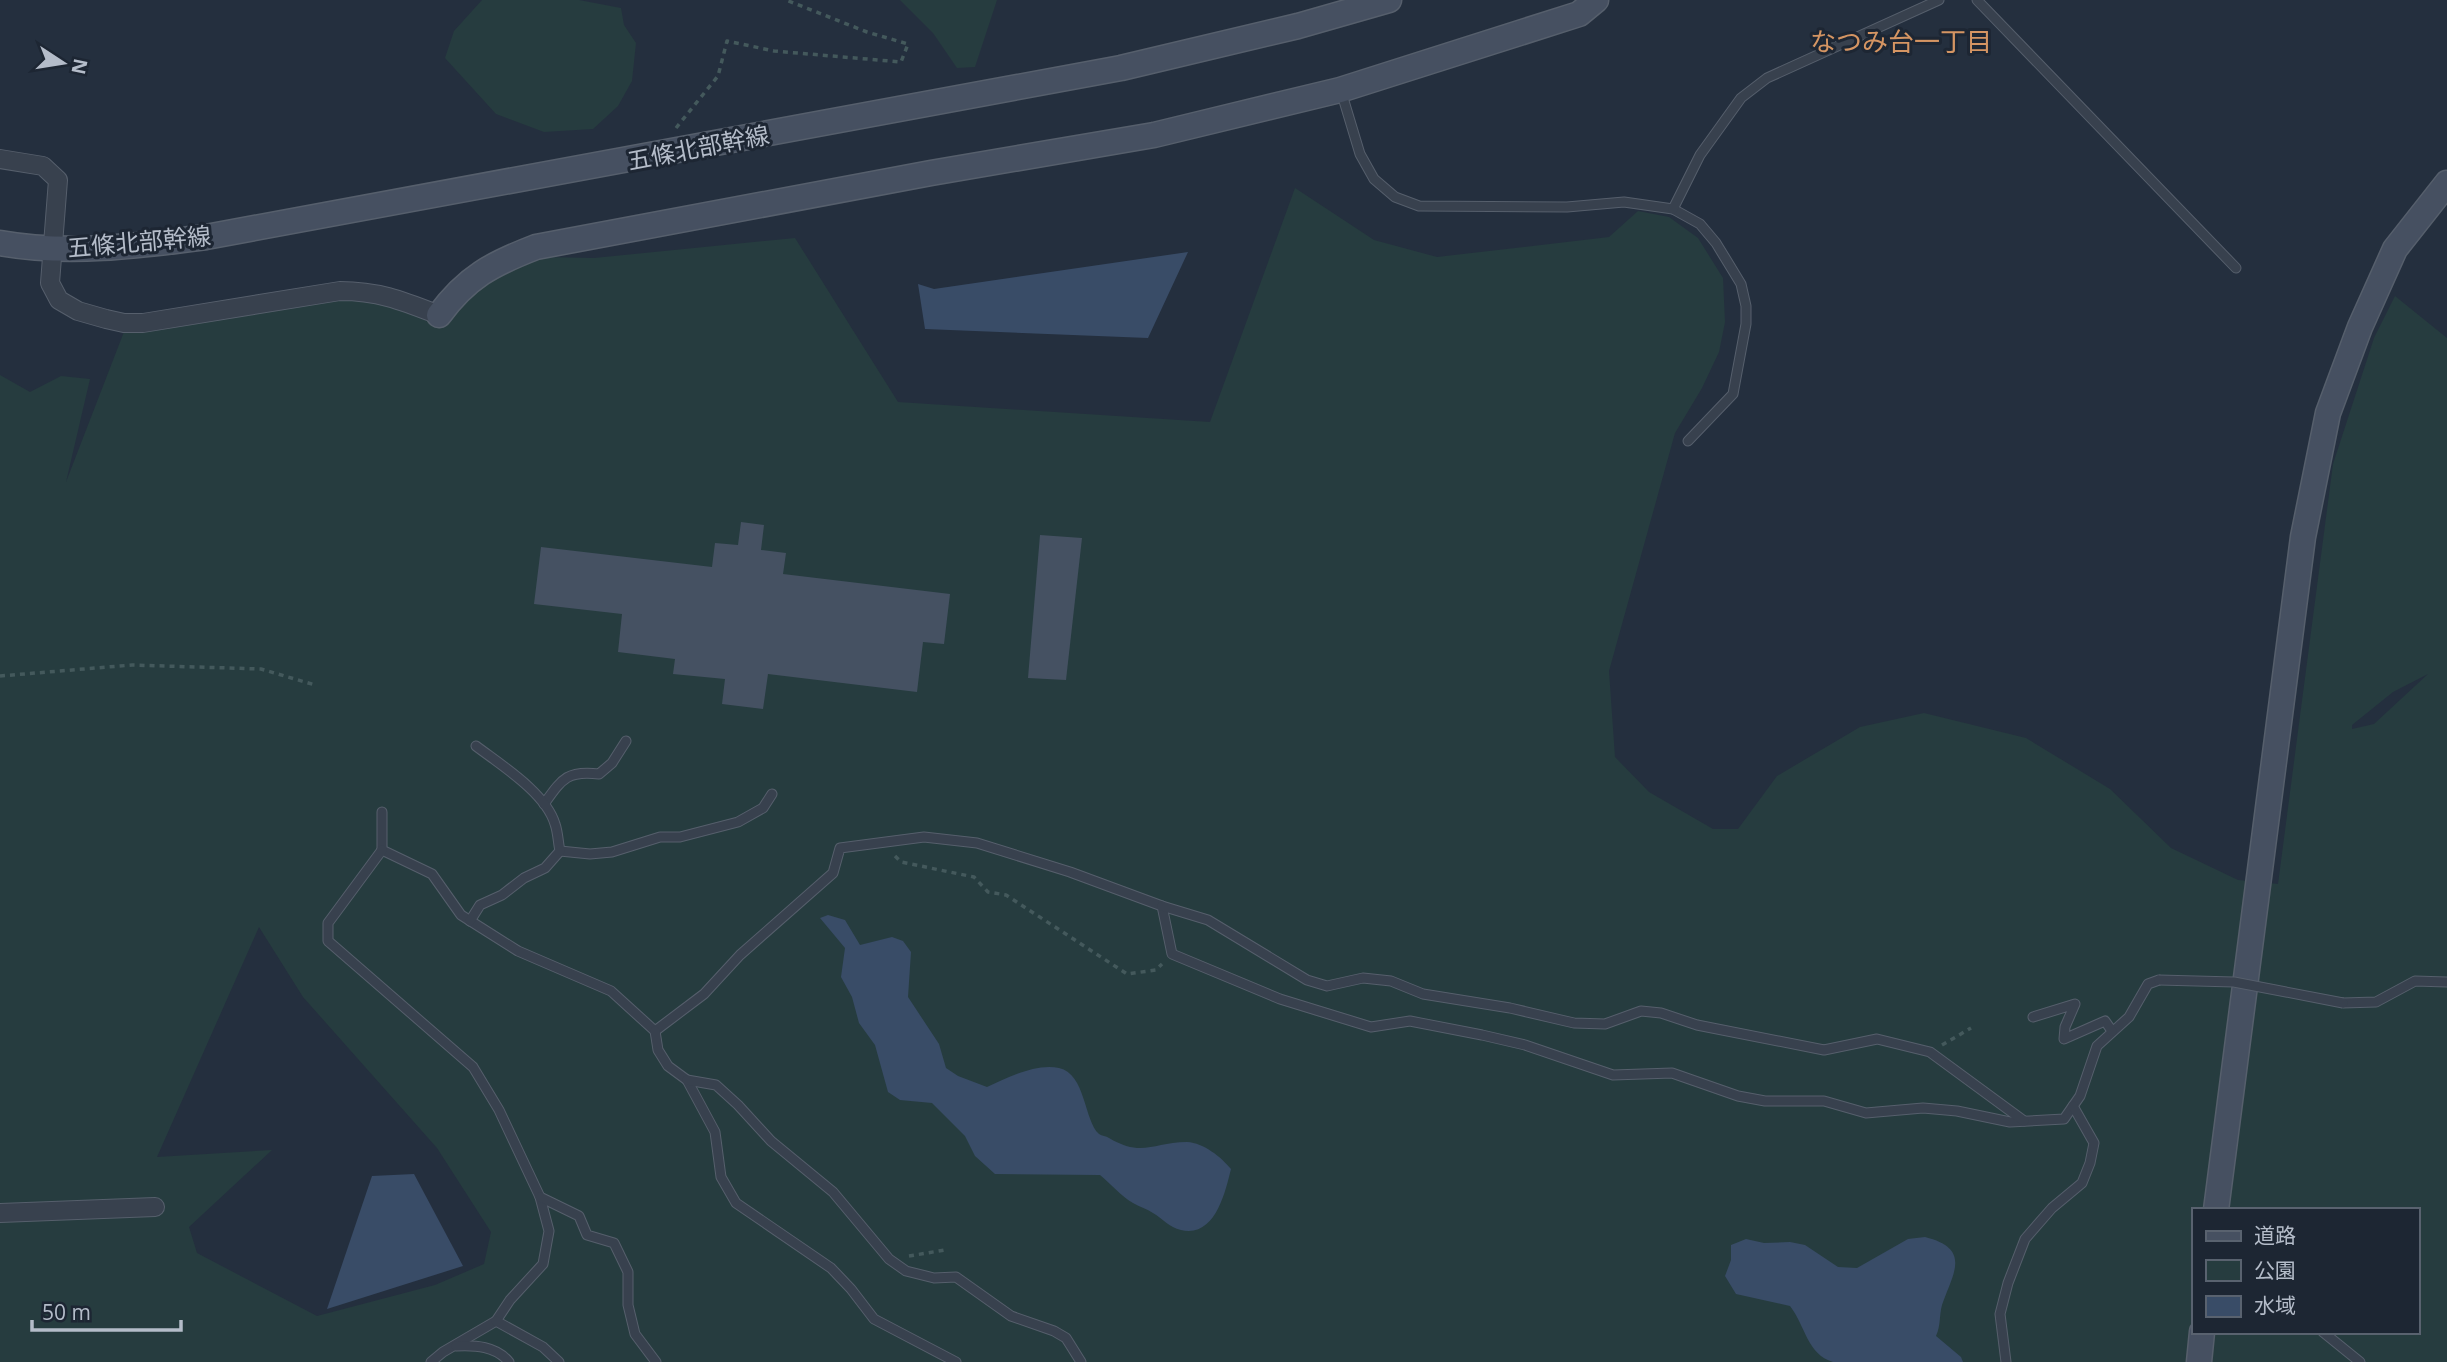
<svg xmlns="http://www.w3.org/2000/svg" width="2447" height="1362" font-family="'Open Sans','Noto Sans JP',sans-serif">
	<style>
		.green { fill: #263c3f; fill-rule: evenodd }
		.water { fill: #394c67 }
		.building { fill: #455162 }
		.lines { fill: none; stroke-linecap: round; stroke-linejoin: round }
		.lane-casing { stroke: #565f6c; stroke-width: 11 }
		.street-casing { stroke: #565f6c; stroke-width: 20 }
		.secondary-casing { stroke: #565f6c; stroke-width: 27 }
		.path { stroke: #44595c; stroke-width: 3.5; stroke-dasharray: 5 5; stroke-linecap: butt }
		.lane { stroke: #38414e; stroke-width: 9 }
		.street { stroke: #38414e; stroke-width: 18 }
		.secondary { stroke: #465061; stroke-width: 24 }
		.lane-bridge-casing { stroke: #565f6c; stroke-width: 11; stroke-linecap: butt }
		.lane-bridge { stroke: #38414e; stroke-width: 9 }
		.labels { text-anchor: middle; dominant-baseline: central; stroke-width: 6; stroke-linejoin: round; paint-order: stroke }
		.street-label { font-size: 24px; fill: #b4bcc9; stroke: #1d2633 }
		.neighbourhood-label { font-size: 26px; fill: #d59563; stroke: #1d2633 }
	</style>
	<rect width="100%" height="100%" fill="#242f3e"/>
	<g class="green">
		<polygon points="482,0 579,0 621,8 624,25 636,43 632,81 618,106 593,129 544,132 496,114 445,58 454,31"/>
		<polygon points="900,0 997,0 975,67 957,68 933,33"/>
		<path d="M1295 188 1374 240 1437 257 1609 237 1638 211 1669 217 1698 238 1723 278 1725 322 1719 352 1702 388 1675 433 1609 671 1615 757 1649 792 1713 829H1738L1777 776 1860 727 1924 713 2026 738 2110 789 2171 848 2238 880 2278 884 2333 464 2374 338 2395 296 2447 338V1362H0V375L30 392 61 376 90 379 66 482 127 324 336 288 424 306 457 309 475 283 542 257 594 258 795 238 898 402 1210 422ZM2428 674 2374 724 2352 729V725L2393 692ZM259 927 303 997 437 1148 491 1232 484 1264 435 1285 317 1316 197 1253 189 1227 272 1150 157 1157ZM2193 1210H2417V1332H2193Z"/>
	</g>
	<g class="water">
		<polygon points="1188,252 1148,338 925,329 918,284 934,289"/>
		<path d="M828 915 845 920 860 945 892 937 903 941 911 952 908 997 939 1044 946 1068 958 1076 987 1087C1007 1078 1036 1063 1059 1068 1086 1074 1084 1121 1099 1134 1102 1136 1106 1136 1109 1138 1143 1158 1153 1142 1187 1142 1204 1143 1221 1157 1231 1169 1225 1193 1215 1238 1181 1230 1169 1227 1163 1219 1153 1213 1147 1209 1140 1207 1133 1203 1121 1196 1111 1184 1100 1175L995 1174 975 1156 965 1136 932 1103 900 1100 888 1092 875 1045 859 1023 852 997 841 977 845 948 820 918Z"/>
		<polygon points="414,1174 463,1266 327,1309 372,1176"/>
		<path d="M1925 1237C1972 1249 1953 1273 1942 1305 1939 1316 1941 1325 1936 1336L1961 1357 1963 1362H1833C1807 1354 1806 1327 1790 1306L1736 1294 1725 1276 1731 1260V1245L1746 1239 1764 1243 1790 1242 1805 1245 1838 1267 1857 1268 1908 1239Z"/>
	</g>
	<g class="building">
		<polygon points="741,522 764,525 761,550 786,553 783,574 950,594 944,644 923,642 917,692 768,674 763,709 722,704 725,679 673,674 675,659 618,652 622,614 534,604 541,547 712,567 715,543 738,545"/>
		<polygon points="1040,535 1082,538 1066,680 1028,678"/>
	</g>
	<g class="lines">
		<g class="lane-casing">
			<g id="lane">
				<polyline points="1977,0 2236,268"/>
				<polyline points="1341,91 1360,154 1374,179 1395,197 1419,206 1567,207 1624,202 1673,209 1700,224 1716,243 1741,284 1746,306 1746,324 1733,394 1688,441"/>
				<polyline points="1673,209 1700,155 1741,98 1767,78 1939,0"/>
				<path d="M544 804C562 779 567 770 599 774L612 763 626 741"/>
				<polyline points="382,812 382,850 432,874 461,915 518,951 611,991 655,1031 704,994 740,955 833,873 840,848 924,837 977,843 1070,872 1162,906 1172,954 1280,999 1371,1027 1410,1021 1482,1035 1525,1045 1613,1075 1672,1073 1738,1096 1765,1101 1824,1101 1866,1113 1923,1108 1957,1111 2010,1122 2064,1119 2080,1096 2097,1046 2129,1017 2148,984 2159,980"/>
				<polyline points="382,850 328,923 328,941 473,1067 499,1110 540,1197 549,1231 543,1264 510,1300 496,1321 443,1352 431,1362"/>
				<polyline points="560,851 590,854 612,852 660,837 680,837 738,822 763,808 772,794"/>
				<polyline points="1162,906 1208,920 1307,980 1327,986 1363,978 1391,981 1423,994 1510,1008 1574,1023 1605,1024 1641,1011 1661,1013 1697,1025 1824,1050 1877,1039 1930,1052 2024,1121"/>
				<path d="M470 921 480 905 502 895 524 878 545 868 560 851C558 842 558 832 555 824 546 793 501 765 476 746"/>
				<polyline points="2343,1003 2376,1002 2415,981 2447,982"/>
				<polyline points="2033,1017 2075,1004 2065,1027 2064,1039 2105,1021 2112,1031"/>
				<polyline points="655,1031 658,1050 668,1066 687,1080 715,1132 721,1177 736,1203 831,1268 851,1289 874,1319 956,1362"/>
				<polyline points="687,1080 716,1085 738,1105 771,1141 833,1192 889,1259 906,1271 934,1278 956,1277 1011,1316 1054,1331 1066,1338 1081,1362"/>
				<polyline points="540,1197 579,1216 587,1235 614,1243 628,1272 628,1305 635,1334 656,1362"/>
				<polyline points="496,1321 543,1347 559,1362"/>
				<polyline points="2323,1332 2360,1362"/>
				<path d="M456 1346C475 1345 496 1346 509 1362"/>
				<polyline points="2006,1362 2000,1314 2008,1283 2025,1239 2052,1208 2082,1183 2090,1163 2094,1143 2073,1106"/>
			</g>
		</g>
		<g class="street-casing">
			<g id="street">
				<path d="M0 159 43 166 58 180 50 283 59 300 78 311 106 319 124 323H143L340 291C379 291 403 301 439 315"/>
				<polyline points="0,1213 155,1207"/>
			</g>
		</g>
		<g class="secondary-casing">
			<g id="secondary">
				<path d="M0 243C68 255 138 246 206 237L1121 68 1298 26 1389 0"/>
				<path d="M439 315C467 277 492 264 536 247L931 173 1154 135 1340 90 1579 14 1596 0"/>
				<polyline points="2216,1210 2303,537 2328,413 2360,327 2395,249 2447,183"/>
				<polyline points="2199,1362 2202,1332"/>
			</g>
		</g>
		<g class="path">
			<polyline points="676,128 718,76 727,41 774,51 901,62 908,44 867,32 786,0"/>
			<polyline points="0,676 132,665 261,669 315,685"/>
			<polyline points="895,856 901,862 974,877 988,892 1006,895 1127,974 1156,970 1162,964"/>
			<polyline points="1942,1045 1971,1028"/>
			<polyline points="909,1256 945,1250"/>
		</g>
		<use href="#lane" class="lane"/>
		<use href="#street" class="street"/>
		<use href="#secondary" class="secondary"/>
		<g class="lane-bridge-casing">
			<polyline id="lane-bridge" points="2159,980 2234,982 2343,1003"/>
		</g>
		<use href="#lane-bridge" class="lane-bridge"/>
	</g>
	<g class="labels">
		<g class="street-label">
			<text transform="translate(698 147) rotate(-11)">五條北部幹線</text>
			<text transform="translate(139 241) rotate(-5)">五條北部幹線</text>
		</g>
		<g class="neighbourhood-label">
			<text x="1901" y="41">なつみ台一丁目</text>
		</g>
	</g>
	<rect x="2192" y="1208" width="228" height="126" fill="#1d2633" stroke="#59626f" stroke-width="2"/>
	<rect x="2206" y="1231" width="35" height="10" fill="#465061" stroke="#59626f" stroke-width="2"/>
	<text x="2254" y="1243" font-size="21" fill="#b4bcc9">道路</text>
	<rect x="2206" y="1260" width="35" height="21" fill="#263c3f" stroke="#59626f" stroke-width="2"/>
	<text x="2254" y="1278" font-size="21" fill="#b4bcc9">公園</text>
	<rect x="2206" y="1296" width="35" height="21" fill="#394c67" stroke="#59626f" stroke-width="2"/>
	<text x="2254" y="1313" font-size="21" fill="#b4bcc9">水域</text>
	<g transform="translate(63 63) rotate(102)" stroke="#1d2633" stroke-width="5" paint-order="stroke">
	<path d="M0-5L12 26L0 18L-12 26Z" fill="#b4bcc9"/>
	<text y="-10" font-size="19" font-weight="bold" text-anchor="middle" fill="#b4bcc9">N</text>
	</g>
	<path d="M32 1320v10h149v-10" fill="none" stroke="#b4bcc9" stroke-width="3.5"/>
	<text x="42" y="1320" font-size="21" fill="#b4bcc9" stroke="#1d2633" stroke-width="5" paint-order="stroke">50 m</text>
</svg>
